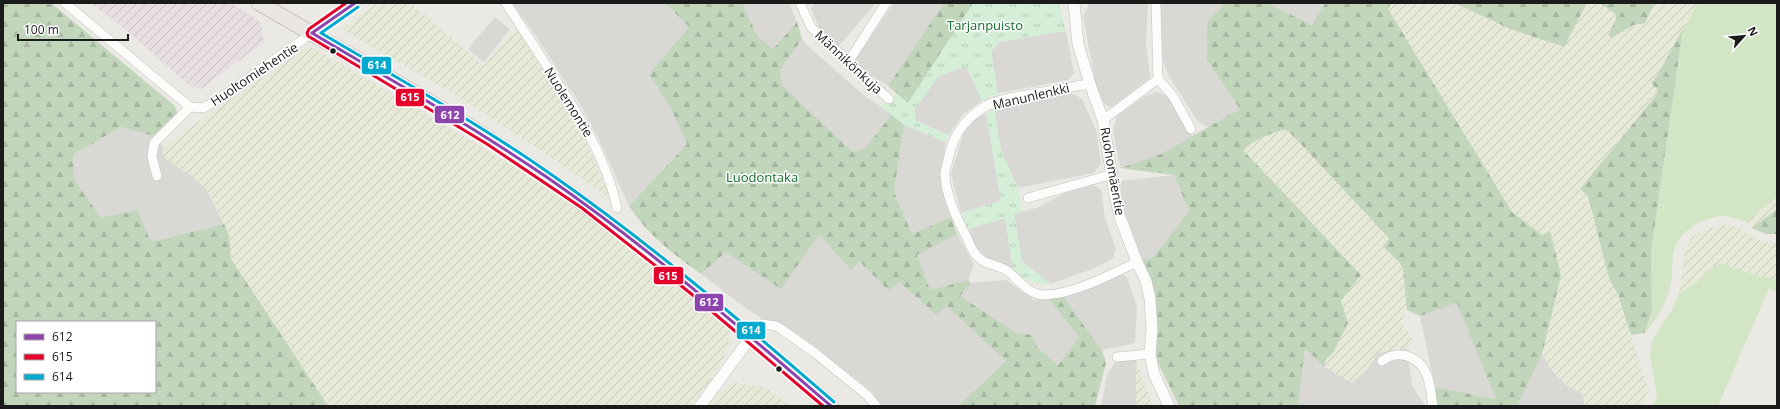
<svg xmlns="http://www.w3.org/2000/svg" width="1780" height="409" font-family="'Open Sans',sans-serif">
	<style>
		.residential { fill: #d9d8d5 }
		.industrial { fill: url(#industrial-furrows) }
		.farmland { fill: url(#farmland-furrows) }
		.grass { fill: #d2e5c5 }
		.forest { fill: url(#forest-firs); fill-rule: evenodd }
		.park { fill: url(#park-tufts) }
		.parking { fill: #d8d8d5 }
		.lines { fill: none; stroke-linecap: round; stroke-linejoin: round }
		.minor-casing { stroke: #c1c0be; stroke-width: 10 }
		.tertiary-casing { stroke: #c1c0be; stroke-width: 12 }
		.trunk-casing { stroke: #bba0a3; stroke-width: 16 }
		.minor { stroke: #fcfcfb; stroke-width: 9 }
		.tertiary { stroke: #fcfcfb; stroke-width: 11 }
		.trunk { stroke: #eae6e1; stroke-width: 15 }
		.bus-1-casing { stroke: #fff; stroke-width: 6 }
		.bus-2-casing { stroke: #fff; stroke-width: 6 }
		.bus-3-casing { stroke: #fff; stroke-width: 6 }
		.bus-1 { stroke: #8e44ad; stroke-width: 3 }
		.bus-2 { stroke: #e4002b; stroke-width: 3 }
		.bus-3 { stroke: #00a9ce; stroke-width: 3 }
		.bus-dot { fill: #1b1b1b; stroke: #fff; stroke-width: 1.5 }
		.labels { text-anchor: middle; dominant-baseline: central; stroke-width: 3; stroke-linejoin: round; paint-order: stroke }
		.park-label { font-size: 13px; fill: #166c2b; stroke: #fff }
		.street-label { font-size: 13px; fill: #1b1b1b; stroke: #fff }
		.line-badge { stroke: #fff; stroke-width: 1.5 }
		.badge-label { font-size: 11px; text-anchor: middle; font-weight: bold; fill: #fff }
	</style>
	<defs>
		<pattern id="industrial-furrows" width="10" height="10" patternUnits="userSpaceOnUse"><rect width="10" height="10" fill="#e7dee1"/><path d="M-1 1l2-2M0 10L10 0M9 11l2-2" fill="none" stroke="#c6bec0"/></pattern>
		<pattern id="farmland-furrows" width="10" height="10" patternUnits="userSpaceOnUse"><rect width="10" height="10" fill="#e6e9d8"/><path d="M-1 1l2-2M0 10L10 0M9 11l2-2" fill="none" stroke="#c5c7b9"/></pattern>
		<pattern id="forest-firs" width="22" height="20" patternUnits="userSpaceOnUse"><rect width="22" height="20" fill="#c2d6bc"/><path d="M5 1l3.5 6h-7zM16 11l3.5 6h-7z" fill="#a6b7a1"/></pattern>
		<pattern id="park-tufts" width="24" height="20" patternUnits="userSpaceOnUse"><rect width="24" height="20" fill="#d4eed8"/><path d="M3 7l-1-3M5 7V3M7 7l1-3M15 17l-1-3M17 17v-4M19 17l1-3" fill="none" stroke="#b5ccb9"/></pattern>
	</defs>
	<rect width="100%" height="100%" fill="#eae9e4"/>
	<g class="residential">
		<polygon points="512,3 665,3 689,27 649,74 671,109 687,144 629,206 598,137 579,103 538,39"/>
		<polygon points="742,3 789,3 797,22 773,49 757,35"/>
		<polygon points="815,3 876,3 838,47 821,33 811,8"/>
		<polygon points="894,3 941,3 943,5 888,86 853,63"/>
		<polygon points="1090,3 1148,3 1146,43 1150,78 1111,107 1104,104 1096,86 1083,16"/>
		<polygon points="1161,3 1225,3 1207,22 1207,60 1240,109 1209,127 1198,122 1169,76 1163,61 1160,43"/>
		<polygon points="1267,3 1325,3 1312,25"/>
		<polygon points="1066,31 1074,73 1068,80 998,93 991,52 999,42"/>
		<polygon points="802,39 808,46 866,97 892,114 866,147 853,152 782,85 780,70"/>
		<polygon points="966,66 982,101 963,114 949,135 916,121 914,111 938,77"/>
		<polygon points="1156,92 1167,96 1193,136 1161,154 1120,168 1113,130 1117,116 1145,96"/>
		<polygon points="1071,93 1082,99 1096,130 1101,163 1094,173 1018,188 1001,150 994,107"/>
		<polygon points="986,113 1001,201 961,213 951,174 964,132 975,119"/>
		<polygon points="904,125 946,142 942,165 941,188 951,217 912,234 894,192"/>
		<polygon points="121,127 153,136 164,147 162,153 166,159 193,177 206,189 224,224 151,242 101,218 74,179 73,155"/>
		<polygon points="1174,175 1189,211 1153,257 1141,261 1123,210 1120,181"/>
		<polygon points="1093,185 1101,189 1105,218 1116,250 1113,258 1095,268 1050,284 1022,261 1014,214 1037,208 1065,193"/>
		<polygon points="1005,218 1013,269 987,258 975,246 968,229"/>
		<polygon points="957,234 974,264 968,280 930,290 916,255"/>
		<polygon points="819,235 851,269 859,261 889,290 898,282 936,315 947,305 1006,361 958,406 883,406 872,392 819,350 781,323 767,322 747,309 701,274 726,252"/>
		<polygon points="1119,273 1126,276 1137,306 1135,343 1102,350 1061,294"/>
		<polygon points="1006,280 1034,300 1048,298 1079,337 1058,365 1038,348 1032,335 1015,332 960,296 971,283"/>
		<polygon points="1457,303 1497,399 1435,387 1420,316"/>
		<polygon points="1305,347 1323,366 1352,383 1366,370 1378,353 1407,348 1412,385 1425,406 1298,406"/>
		<polygon points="1542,354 1554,373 1565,384 1582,394 1585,406 1517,406"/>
		<polygon points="1136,356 1136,406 1101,406 1107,375 1118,358"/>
	</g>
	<polygon class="industrial" points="90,3 231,3 261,22 264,42 201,89 190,86 127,31"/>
	<g class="farmland">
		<polygon points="377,3 410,3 483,65 517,28 589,147 609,195 608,197 540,150 452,93 341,29"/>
		<polygon points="1391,3 1455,3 1510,29 1564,47 1587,3 1599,3 1616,14 1616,19 1609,30 1615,37 1633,25 1642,24 1654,3 1698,3 1656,77 1651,83 1657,89 1657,93 1580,189 1587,195 1590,203 1609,278 1617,292 1648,389 1646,399 1640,406 1585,406 1582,394 1565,384 1554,373 1542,354 1561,276 1542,235 1512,212 1388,9"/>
		<polygon points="309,46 410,104 513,166 599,224 673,281 723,324 729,330 729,342 724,357 712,378 691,406 328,406 231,259 229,236 206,189 193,177 166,159 162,153 164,147 193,125"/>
		<polygon points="1283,130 1288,131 1296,139 1387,236 1389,239 1383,246 1399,262 1403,268 1407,310 1400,322 1412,337 1411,344 1407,348 1378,353 1366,370 1352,383 1323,366 1327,358 1333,353 1348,323 1341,301 1360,274 1337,248 1268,178 1244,150 1260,139"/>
		<polygon points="1777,197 1777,209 1752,228 1746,222"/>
		<polygon points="1719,225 1728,225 1738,228 1763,242 1777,243 1777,279 1758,276 1720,263 1707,271 1696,283 1679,293 1686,246 1691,238 1698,233"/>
		<polygon points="1136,360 1153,406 1136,406"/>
		<polygon points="735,383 766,388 792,406 706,406 723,389"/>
	</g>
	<g class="grass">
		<path d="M1698 3H1777V197L1746 222C1738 219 1730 216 1722 216 1706 217 1680 230 1675 247 1671 259 1673 272 1671 284 1667 303 1657 318 1645 333L1652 310 1651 251 1683 29Z"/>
		<polygon points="1720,263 1758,276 1777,279 1777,292 1769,288 1718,406 1653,406 1657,396 1650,355 1652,340 1672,310 1679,293 1696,283 1707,271"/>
	</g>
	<g class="forest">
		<path d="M3 3H51L175 106 177 113 153 136 121 127 73 155 74 179 101 218 137 210 151 242 224 224 229 236 231 259 328 406H3ZM17 322H155V392H17Z"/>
		<path d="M665 3H742L757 35 773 49 797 22 802 39 780 70 782 85 853 152 866 147 892 114 904 125 894 192 912 234 951 217 957 234 917 255 930 290 968 280 971 283 960 296 1015 332 1032 335 1038 348 1058 365 1079 337 1048 298 1061 294 1102 350 1106 363 1095 406H958L1006 361 947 306 936 315 899 282 889 291 859 261 851 270 819 235 781 289 726 252 701 274C674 255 647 234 629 206L687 144 671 109 649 74 689 27Z"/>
		<polygon points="941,3 998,3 966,66 938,77 914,111 908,103 888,86 942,6"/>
		<path d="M1225 3H1267L1312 25 1325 3H1391L1388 9 1512 212 1542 235 1549 231 1551 234 1561 276 1542 354 1517 406H1438L1435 387 1496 399 1457 303 1420 316 1407 310 1403 268 1399 262 1383 246 1389 239 1387 236 1296 139 1288 131 1283 130C1274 132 1247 143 1244 151L1361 275 1341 301 1348 323 1333 353 1327 358 1323 366 1305 348 1298 406H1179L1158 363 1141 261 1153 257 1189 211 1174 175 1120 168 1161 154 1240 109 1207 60V22Z"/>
		<polygon points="1455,3 1587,3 1564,47 1510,29"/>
		<polygon points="1599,3 1654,3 1645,23 1633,25 1612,38 1608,35 1616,19 1616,14"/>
		<polygon points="1683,29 1651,251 1652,310 1645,333 1631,335 1617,292 1609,278 1590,203 1587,195 1580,189 1657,94 1657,89 1651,83 1656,77"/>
		<polygon points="1777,209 1777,234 1766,234 1752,228"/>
	</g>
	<g class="park">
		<polygon points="973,3 1059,3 1066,31 999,42 991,52 998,93 982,101 966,66 938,77 914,111 916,121 949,135 946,142 904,125 880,106 897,94 908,103"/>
		<path d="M994 107 1001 150 1018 188 1022 212 1014 214 1022 261 1050 284C1032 285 1026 280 1013 269L1005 218 968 229 961 213 1001 201 986 113Z"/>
	</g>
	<polygon class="parking" points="495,17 510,29 484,62 468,49"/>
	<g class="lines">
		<g class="minor-casing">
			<g id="minor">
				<polyline points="65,3 190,107 203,108 216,101 312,33"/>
				<path d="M506 3C522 28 538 52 554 77 581 118 607 160 617 208"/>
				<polyline points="800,3 811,27 889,99"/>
				<polyline points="1156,3 1158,79 1173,96 1191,129"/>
				<polyline points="849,61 886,3"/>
				<path d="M1090 84C1069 87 1048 91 1027 95 1014 97 998 99 986 106 964 119 953 135 948 160 947 165 944 171 945 175 946 195 955 215 964 232 969 240 970 249 977 256 985 266 1000 264 1009 272 1020 282 1029 295 1046 295 1074 294 1112 274 1137 262"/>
				<polyline points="1103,120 1158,79"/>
				<polyline points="157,176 152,157 154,143 190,107"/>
				<polyline points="1028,198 1113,174"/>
				<polyline points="751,337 762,324 776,326 781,329 815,353 867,395 876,406"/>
				<polyline points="1117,357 1150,354"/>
				<path d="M1382 361C1400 348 1421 357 1428 378 1431 387 1431 397 1433 406"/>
			</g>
		</g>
		<g class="tertiary-casing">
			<g id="tertiary">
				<polyline points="1074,3 1078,44 1090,84 1103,120 1115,196 1120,217 1137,262 1146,281 1150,299 1152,330 1150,354 1154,374 1169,406"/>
				<polyline points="312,33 355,3"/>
				<polyline points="700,406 751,337"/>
			</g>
		</g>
		<g class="trunk-casing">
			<path id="trunk" d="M259 3C356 59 456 114 548 178 648 248 739 327 831 406"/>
		</g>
		<use href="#minor" class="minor"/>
		<use href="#tertiary" class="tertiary"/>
		<use href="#trunk" class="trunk"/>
		<g class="bus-1-casing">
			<g id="bus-1">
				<path d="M312 33C391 80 472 126 548 178 648 247 739 327 831 406"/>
				<polyline points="312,33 355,3"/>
			</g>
		</g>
		<g class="bus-2-casing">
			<polyline id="bus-2" points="346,3 309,29 307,33 308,36 487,144 582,208 689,292 823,406"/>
		</g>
		<g class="bus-3-casing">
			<path id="bus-3" d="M358 7 321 33C399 79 478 123 552 175 651 244 743 323 834 402"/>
		</g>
		<use href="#bus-1" class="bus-1"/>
		<use href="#bus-2" class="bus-2"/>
		<use href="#bus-3" class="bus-3"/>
	</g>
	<g class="bus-dot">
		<circle cx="333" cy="51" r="3.5"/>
		<circle cx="779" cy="369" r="3.5"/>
	</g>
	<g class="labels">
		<g class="park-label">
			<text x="985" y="25">Tarjanpuisto</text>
			<text x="762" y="177">Luodontaka</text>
		</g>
		<g class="street-label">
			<text transform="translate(849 62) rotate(43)">Männikönkuja</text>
			<text transform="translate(254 74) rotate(-34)">Huoltomiehentie</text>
			<text transform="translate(1031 96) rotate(-13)">Manunlenkki</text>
			<text transform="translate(569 102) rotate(58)">Nuolemontie</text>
			<text transform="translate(1113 171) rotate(80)">Ruohomäentie</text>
		</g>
	</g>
	<g class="line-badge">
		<rect x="361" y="56" width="31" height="19" rx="4" fill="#00a9ce"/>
		<rect x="395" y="88" width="30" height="19" rx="4" fill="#e4002b"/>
		<rect x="434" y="105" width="31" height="19" rx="4" fill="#8e44ad"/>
		<rect x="653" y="266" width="31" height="19" rx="4" fill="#e4002b"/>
		<rect x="694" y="293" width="30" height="19" rx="4" fill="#8e44ad"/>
		<rect x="736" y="321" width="30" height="19" rx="4" fill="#00a9ce"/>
	</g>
	<g class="badge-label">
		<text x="377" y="69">614</text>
		<text x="410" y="101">615</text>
		<text x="450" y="119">612</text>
		<text x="668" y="280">615</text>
		<text x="709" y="306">612</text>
		<text x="751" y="334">614</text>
	</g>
	<rect width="1780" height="409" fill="none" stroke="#1b1b1b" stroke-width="8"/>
	<rect x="16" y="321" width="140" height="72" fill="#ffffff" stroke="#a4a4a4"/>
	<rect x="24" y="334" width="20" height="6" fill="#8e44ad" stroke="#a4a4a4"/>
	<text x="52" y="341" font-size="12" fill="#1b1b1b">612</text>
	<rect x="24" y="354" width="20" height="6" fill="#e4002b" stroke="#a4a4a4"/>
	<text x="52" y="361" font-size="12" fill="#1b1b1b">615</text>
	<rect x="24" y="374" width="20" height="6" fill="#00a9ce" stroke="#a4a4a4"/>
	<text x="52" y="381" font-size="12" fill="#1b1b1b">614</text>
	<g transform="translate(1744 36) rotate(63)" stroke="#ffffff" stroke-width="3" paint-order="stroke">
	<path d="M0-3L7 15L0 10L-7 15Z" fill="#1b1b1b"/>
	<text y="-6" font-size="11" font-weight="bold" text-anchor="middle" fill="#1b1b1b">N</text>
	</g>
	<path d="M18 34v6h110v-6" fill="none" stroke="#1b1b1b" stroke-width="2"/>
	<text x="24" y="34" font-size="12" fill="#1b1b1b" stroke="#ffffff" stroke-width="3" paint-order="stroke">100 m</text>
</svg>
